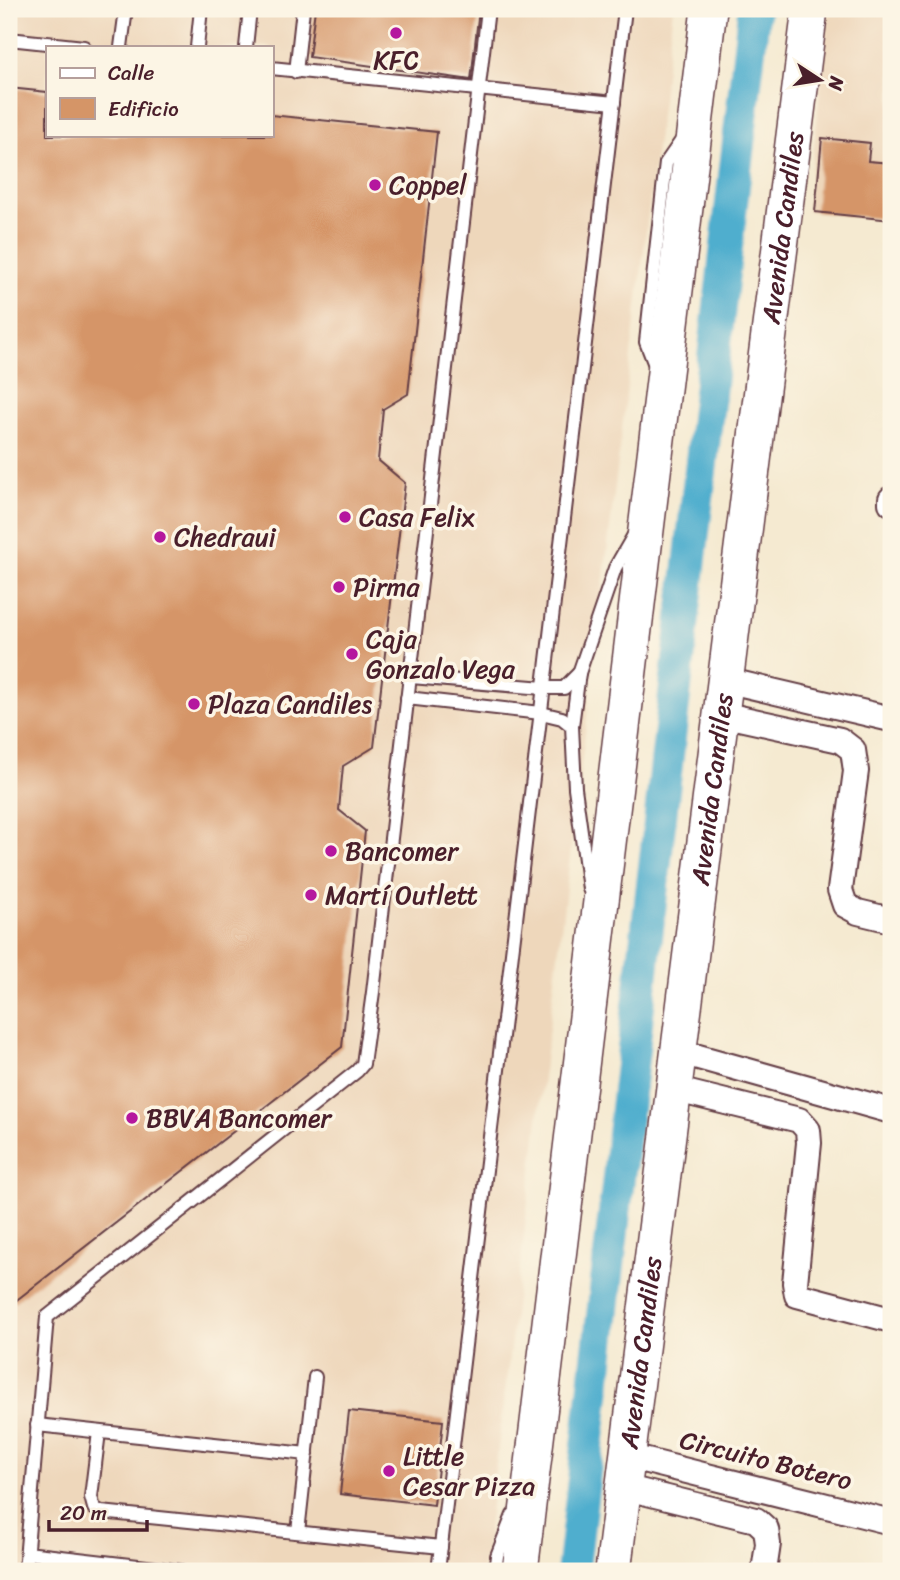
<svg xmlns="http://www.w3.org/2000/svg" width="900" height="1580" font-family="Sriracha,sans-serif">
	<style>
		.built { fill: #eed7bb; fill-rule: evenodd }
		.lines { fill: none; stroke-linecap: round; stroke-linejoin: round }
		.canal { stroke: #50aece; stroke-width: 33 }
		.building { fill: #d59567 }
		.service-casing { stroke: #643d44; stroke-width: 16 }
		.minor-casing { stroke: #643d44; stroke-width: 28 }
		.secondary-casing { stroke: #643d44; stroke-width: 38 }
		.service { stroke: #fff; stroke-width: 12 }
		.minor { stroke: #fff; stroke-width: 24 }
		.secondary { stroke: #fff; stroke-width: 35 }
		.poi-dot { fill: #b5179e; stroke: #fcf5e5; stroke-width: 2.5 }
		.labels { text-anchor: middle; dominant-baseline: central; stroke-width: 7; stroke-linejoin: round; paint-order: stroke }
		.poi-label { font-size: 26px; fill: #4a1f2b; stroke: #fcf5e5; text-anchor: start }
		.street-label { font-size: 26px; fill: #4a1f2b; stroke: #fcf5e5 }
	</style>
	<rect width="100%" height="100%" fill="#fcf5e5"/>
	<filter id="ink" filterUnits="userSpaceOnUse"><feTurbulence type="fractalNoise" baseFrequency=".0143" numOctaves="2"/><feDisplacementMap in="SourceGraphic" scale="14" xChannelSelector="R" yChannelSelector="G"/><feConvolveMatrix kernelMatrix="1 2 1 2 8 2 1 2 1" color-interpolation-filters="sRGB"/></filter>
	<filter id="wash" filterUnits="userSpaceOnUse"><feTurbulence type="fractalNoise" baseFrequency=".00686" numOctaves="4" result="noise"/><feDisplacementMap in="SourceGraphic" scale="28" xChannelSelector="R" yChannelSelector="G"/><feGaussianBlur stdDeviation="1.57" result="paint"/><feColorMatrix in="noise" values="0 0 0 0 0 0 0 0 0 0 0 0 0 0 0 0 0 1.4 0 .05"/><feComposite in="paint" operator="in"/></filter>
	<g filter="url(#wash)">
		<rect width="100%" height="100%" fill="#f5ead1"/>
		<g class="built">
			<path d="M9 9H673L483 1571H9ZM47 47H271V135H47Z"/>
			<polygon points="829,9 891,9 891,220 807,211"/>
		</g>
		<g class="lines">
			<polyline class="canal" points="573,1571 754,9"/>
		</g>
		<g id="blocks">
			<g class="building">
				<polygon points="315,9 479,9 471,80 309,57"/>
				<polygon points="9,88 47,92 47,135 271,135 271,115 437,132 408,394 383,409 378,460 405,483 374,747 343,766 341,787 339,810 365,831 342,1047 9,1306"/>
				<polygon points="822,138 870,143 868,161 891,163 891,220 815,212"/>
				<polygon points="349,1411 443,1421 434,1505 340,1494"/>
			</g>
		</g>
	</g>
	<g filter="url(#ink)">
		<use href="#blocks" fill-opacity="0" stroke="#643d44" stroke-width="2"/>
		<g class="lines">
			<g class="service-casing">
				<g id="service">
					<polyline points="9,39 84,47"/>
					<polyline points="121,47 126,9"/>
					<polyline points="197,47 201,9"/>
					<polyline points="246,47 250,9"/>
					<polyline points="271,68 614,103"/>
					<polyline points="296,72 303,9"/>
					<polyline points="655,365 646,342 657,242 666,163 682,140"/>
					<polyline points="411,677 544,688 564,688 579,673 615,568 634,535"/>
					<polyline points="407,698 541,713 562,718 572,726 575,788 589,889"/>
					<polyline points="572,726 579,673"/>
					<polyline points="37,1425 307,1454"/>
					<polyline points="99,1432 91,1497 94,1508 101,1512 441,1547"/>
					<polyline points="298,1532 315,1377"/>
					<polyline points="27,1553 181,1571"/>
					<polyline points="25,1571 47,1317 357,1071 363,1064 373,992 488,9"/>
					<polyline points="438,1571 625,9"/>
					<polyline points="495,1571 497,1556 513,1515"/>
				</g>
			</g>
			<g class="minor-casing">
				<g id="minor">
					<polyline points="891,499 891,503"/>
					<polyline points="725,680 891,719"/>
					<polyline points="721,714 840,740 853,750 856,771 840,890 845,905 858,912 891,920"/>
					<polyline points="677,1051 891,1111"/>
					<polyline points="673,1089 799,1120 808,1130 809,1143 795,1283 797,1295 891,1320"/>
					<polyline points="627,1456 891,1522"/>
					<polyline points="623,1487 756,1520 766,1529 768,1544 764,1571"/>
				</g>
			</g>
			<g class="secondary-casing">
				<g id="secondary">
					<polyline points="520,1571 709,9"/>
					<path id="s1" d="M613 1571 810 9"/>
				</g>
			</g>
			<use href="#service" class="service"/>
			<use href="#minor" class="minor"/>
			<use href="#secondary" class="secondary"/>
		</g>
	</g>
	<g class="poi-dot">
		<circle cx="396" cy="33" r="7"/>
		<circle cx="375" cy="185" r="7"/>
		<circle cx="345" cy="517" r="7"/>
		<circle cx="160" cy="537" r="7"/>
		<circle cx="339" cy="587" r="7"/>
		<circle cx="352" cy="654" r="7"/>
		<circle cx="194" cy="704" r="7"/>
		<circle cx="331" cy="851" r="7"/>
		<circle cx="311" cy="895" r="7"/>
		<circle cx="132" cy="1118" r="7"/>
		<circle cx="389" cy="1471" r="7"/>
	</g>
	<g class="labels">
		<g class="poi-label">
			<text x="396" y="60" text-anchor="middle">KFC</text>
			<text x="389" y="185">Coppel</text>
			<text x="359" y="517">Casa Felix</text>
			<text x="174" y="537">Chedraui</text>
			<text x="353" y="587">Pirma</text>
			<text x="366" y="639">Caja<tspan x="366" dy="30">Gonzalo Vega</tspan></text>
			<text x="208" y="704">Plaza Candiles</text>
			<text x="345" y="851">Bancomer</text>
			<text x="325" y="895">Martí Outlett</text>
			<text x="146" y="1118">BBVA Bancomer</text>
			<text x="403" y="1456">Little<tspan x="403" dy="30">Cesar Pizza</tspan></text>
		</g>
		<g class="street-label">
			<text stroke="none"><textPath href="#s1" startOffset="1354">Avenida Candiles</textPath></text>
			<text stroke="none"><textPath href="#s1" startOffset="788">Avenida Candiles</textPath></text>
			<text stroke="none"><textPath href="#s1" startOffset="220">Avenida Candiles</textPath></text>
			<text transform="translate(766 1460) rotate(14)">Circuito Botero</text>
		</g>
	</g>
	<rect width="900" height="1580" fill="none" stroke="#fcf5e5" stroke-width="35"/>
	<rect x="46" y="46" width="228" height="91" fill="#fcf5e5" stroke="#b59f9b" stroke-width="2"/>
	<rect x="60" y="68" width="35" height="10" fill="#ffffff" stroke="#b59f9b" stroke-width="2"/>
	<text x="108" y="80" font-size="21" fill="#4a1f2b">Calle</text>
	<rect x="60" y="98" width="35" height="21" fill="#d59567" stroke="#b59f9b" stroke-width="2"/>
	<text x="108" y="116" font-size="21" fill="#4a1f2b">Edificio</text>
	<g transform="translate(820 80) rotate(102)" stroke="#fcf5e5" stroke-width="5" paint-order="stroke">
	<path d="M0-5L12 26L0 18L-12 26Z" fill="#4a1f2b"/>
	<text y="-10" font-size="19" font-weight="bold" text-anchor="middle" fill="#4a1f2b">N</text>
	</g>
	<path d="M49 1520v10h98v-10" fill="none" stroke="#4a1f2b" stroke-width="3.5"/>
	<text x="60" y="1520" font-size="21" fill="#4a1f2b" stroke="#fcf5e5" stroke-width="5" paint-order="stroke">20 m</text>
</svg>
